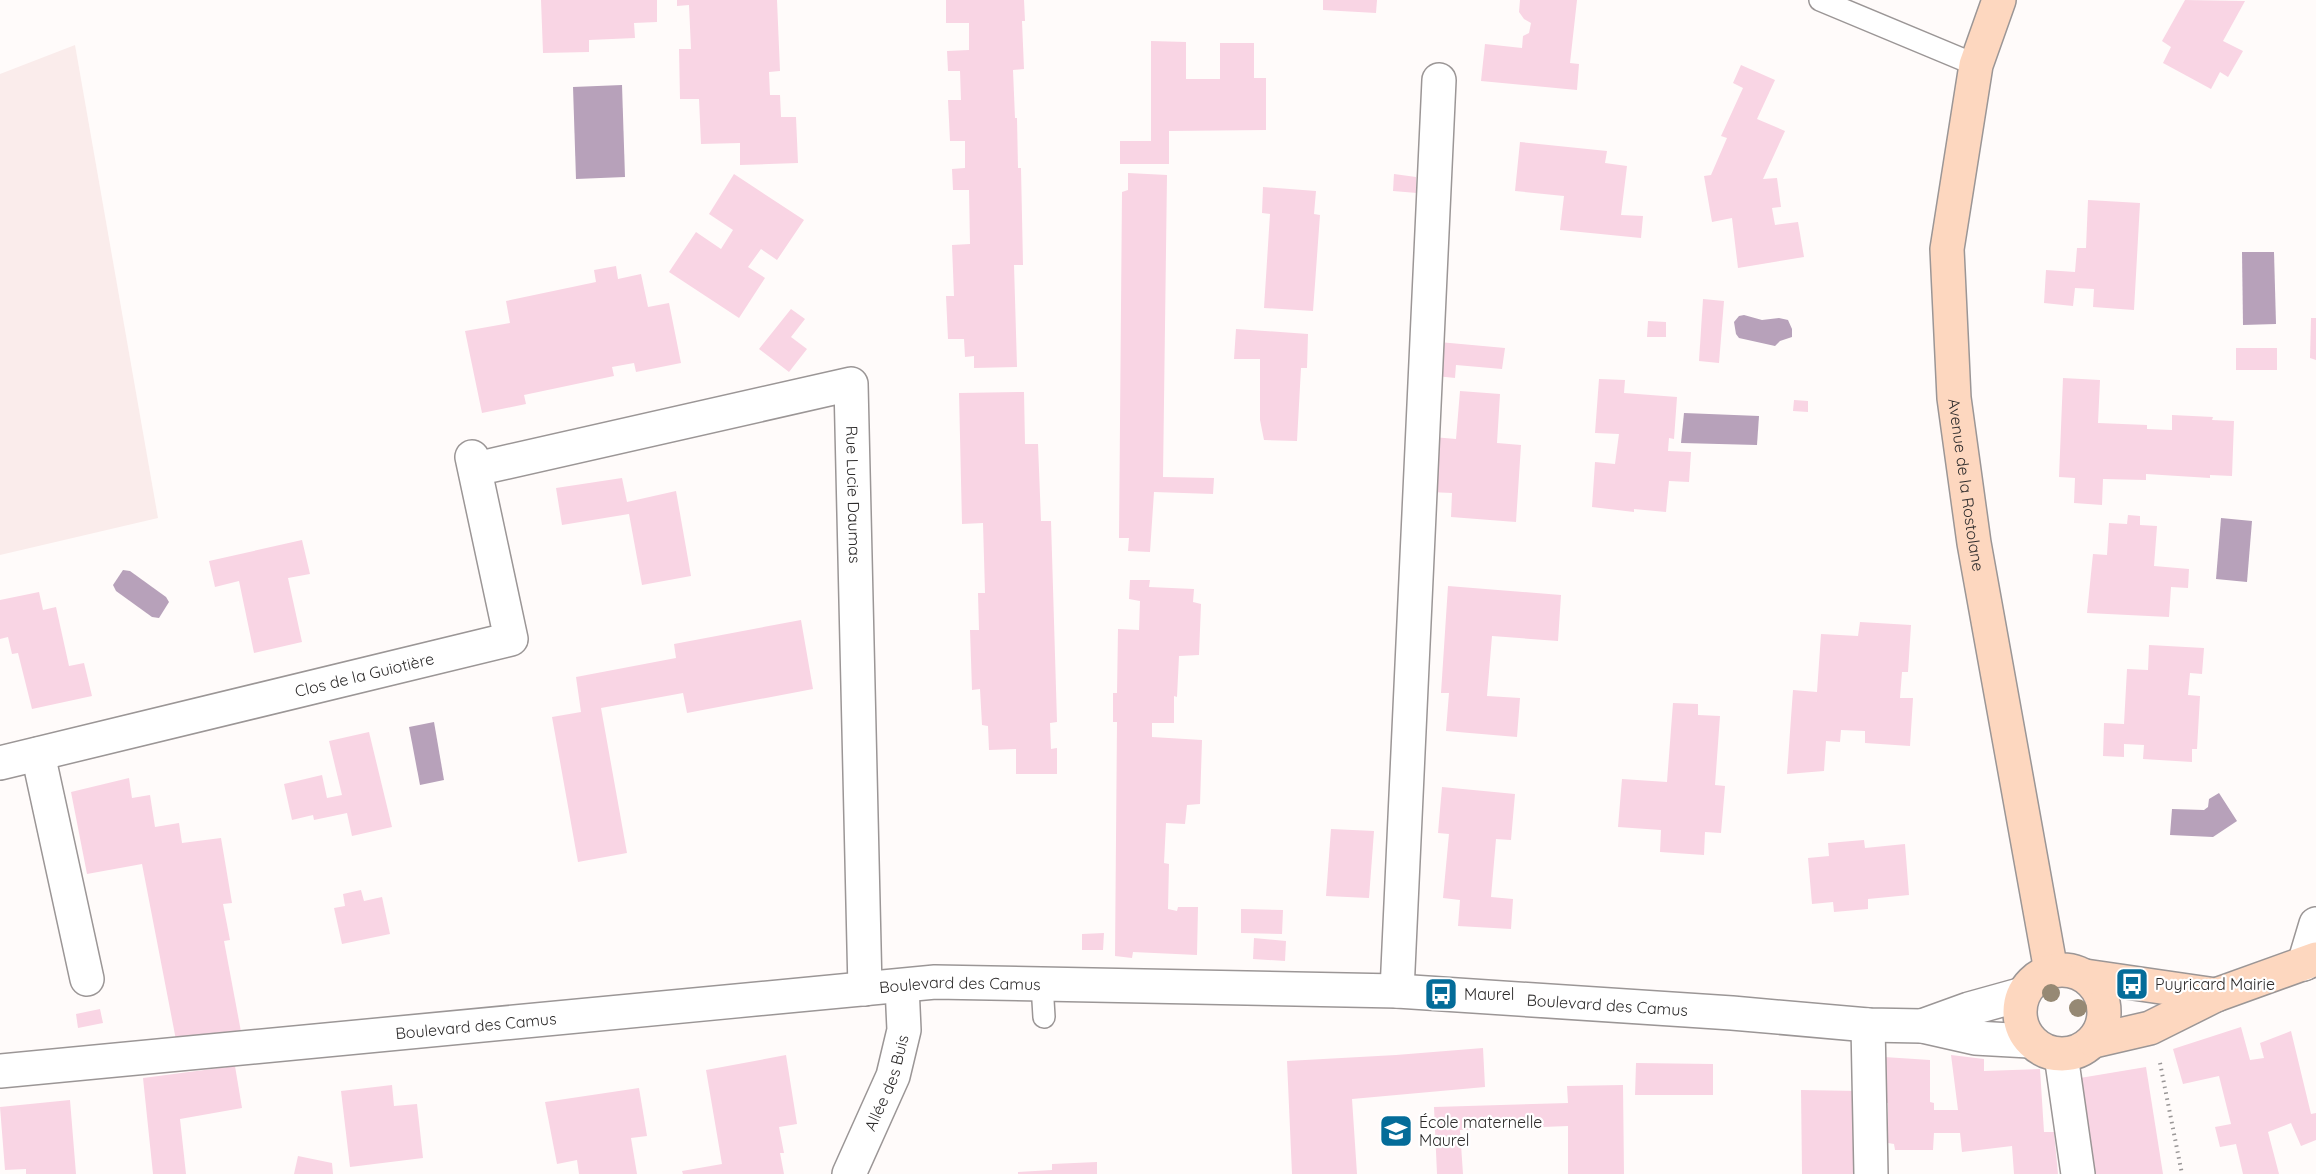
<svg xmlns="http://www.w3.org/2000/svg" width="2316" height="1174" font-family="Quicksand,sans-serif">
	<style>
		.built { fill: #faeceb }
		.water { fill: #b7a1ba }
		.building { fill: #f9d5e4 }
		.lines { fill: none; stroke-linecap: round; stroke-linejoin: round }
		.lane-casing { stroke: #9b9696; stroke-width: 24 }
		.street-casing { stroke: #9b9696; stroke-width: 36 }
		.secondary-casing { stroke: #9b9696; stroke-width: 36 }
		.path { stroke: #999696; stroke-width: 4; stroke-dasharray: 1.5 4.5; stroke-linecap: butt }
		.lane { stroke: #fff; stroke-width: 21 }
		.street { stroke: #fff; stroke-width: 33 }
		.secondary { stroke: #fdd7bf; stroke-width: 33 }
		.tree { fill: #968974 }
		.labels { text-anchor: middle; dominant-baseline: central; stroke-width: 4.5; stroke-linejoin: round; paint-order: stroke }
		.street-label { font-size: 16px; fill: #2e2c2c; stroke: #fff }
		.poi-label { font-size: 16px; fill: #2e2c2c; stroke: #fff; text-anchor: start }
	</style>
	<rect width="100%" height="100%" fill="#fffbfa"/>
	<polygon class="built" points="75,45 158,518 0,555 0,74"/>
	<g class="water">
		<polygon points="622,85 625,177 576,179 573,87"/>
		<polygon points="2242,252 2274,252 2276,324 2243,325"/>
		<polygon points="1744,315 1762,320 1779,318 1788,320 1792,329 1792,337 1780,341 1775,346 1739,338 1736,334 1734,322 1739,316"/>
		<polygon points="1684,413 1759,416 1757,445 1681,443"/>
		<polygon points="2221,518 2252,521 2247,582 2216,579"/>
		<polygon points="123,570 130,571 166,597 169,602 159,618 152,617 116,591 113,585"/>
		<polygon points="434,722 444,780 420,785 409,727"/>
		<polygon points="2219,793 2237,821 2213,837 2170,835 2172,809 2204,810 2208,807 2209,799"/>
	</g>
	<g class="building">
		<polygon points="541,0 657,0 657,22 634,23 635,38 589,40 589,52 543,53"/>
		<polygon points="677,0 777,0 780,71 769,72 770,95 780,95 781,117 796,117 798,163 740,165 740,143 701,144 699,99 680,99 679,49 691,49 689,5 677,6"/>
		<polygon points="946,0 1024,0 1025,21 1022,21 1024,69 1013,70 1015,118 1017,118 1018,168 1021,168 1023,265 1014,265 1017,367 974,368 974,356 965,357 964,339 948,339 946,296 954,296 952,245 970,244 969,190 953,190 952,169 965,168 965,141 950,141 948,100 961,100 960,71 948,71 947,51 969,50 969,23 946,23"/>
		<polygon points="1323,0 1377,0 1376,13 1323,10"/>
		<polygon points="1520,0 1577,0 1570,63 1579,64 1577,90 1481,81 1485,44 1522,48 1523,36 1529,33 1531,23 1524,19 1519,12"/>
		<polygon points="2185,0 2245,1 2223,41 2243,51 2228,77 2220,72 2211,89 2163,63 2171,47 2162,41"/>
		<polygon points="1151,41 1186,42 1186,79 1220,79 1220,43 1254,43 1254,78 1266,78 1266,130 1169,131 1169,164 1120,164 1120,141 1151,141"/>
		<polygon points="1741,65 1775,80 1757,119 1785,131 1763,179 1777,178 1781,207 1772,208 1775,225 1798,222 1804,257 1738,268 1732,218 1712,222 1704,176 1711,175 1727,138 1721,136 1743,88 1733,83"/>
		<polygon points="1520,142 1607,151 1605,163 1627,166 1621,215 1643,216 1641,238 1560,230 1564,196 1515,191"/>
		<polygon points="1128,173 1167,175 1163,477 1214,478 1213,494 1154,492 1150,552 1128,551 1129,538 1119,538 1122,192 1128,190"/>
		<polygon points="734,174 804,220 777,260 761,249 748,267 765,278 739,318 669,272 696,232 721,249 733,230 709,214"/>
		<polygon points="1394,174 1416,177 1417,193 1393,191"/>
		<polygon points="1263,187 1316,191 1314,214 1320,215 1313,311 1264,308 1270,214 1262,213"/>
		<polygon points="2088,200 2140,203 2134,310 2093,307 2094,289 2075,288 2073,306 2044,303 2046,270 2075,272 2077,248 2086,248"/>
		<polygon points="616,266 618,279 641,274 648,307 669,303 681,363 636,372 634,363 612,367 614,376 524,395 526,404 482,413 465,331 510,323 506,301 596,282 594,270"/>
		<polygon points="1703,299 1724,301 1719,363 1699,361"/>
		<polygon points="791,309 805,319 791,337 807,349 789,372 759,349"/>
		<polygon points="2311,318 2316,318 2316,360 2310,358"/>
		<polygon points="1648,321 1666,322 1666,337 1647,337"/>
		<polygon points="1236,329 1308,334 1307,368 1301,368 1297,441 1264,440 1260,420 1260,359 1234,359"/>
		<polygon points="1439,342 1505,348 1502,369 1456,365 1455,378 1436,376"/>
		<rect x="2236" y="348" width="41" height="22"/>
		<polygon points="2063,378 2100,380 2098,423 2147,425 2147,429 2172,430 2172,415 2213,417 2212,420 2234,421 2232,476 2210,475 2210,478 2146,474 2146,480 2103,479 2102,505 2074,503 2075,478 2059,477"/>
		<polygon points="1599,379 1625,380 1624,393 1677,397 1674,439 1669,438 1668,451 1691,452 1689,482 1669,481 1666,512 1634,509 1634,512 1592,507 1595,462 1615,464 1619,434 1595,433"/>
		<polygon points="1460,391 1500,394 1497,443 1521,445 1516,522 1451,517 1452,493 1429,492 1433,437 1456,439"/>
		<polygon points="1024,392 1025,444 1038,444 1041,521 1051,521 1057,722 1050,723 1051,749 1057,748 1057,774 1016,774 1016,749 989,750 988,726 982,725 980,689 972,690 970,630 979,630 978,593 985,593 983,523 962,524 959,393"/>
		<polygon points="1794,400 1808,401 1808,412 1793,411"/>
		<polygon points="622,478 627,502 676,491 691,576 642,585 629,514 562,525 556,488"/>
		<polygon points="2128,515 2140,516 2140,525 2157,526 2154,566 2189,569 2188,588 2171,587 2169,617 2087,613 2093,554 2107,555 2109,523 2127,524"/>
		<polygon points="302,540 310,574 288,578 302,642 254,653 239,581 215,587 209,561"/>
		<polygon points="1130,580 1150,580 1149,587 1194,589 1193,602 1201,604 1199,655 1179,656 1177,697 1174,696 1174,723 1152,723 1152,737 1202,740 1200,804 1187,805 1185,824 1166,823 1164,863 1169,864 1168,909 1177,911 1178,907 1198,907 1197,955 1133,952 1132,958 1115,956 1117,722 1113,722 1113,693 1117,693 1118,629 1139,630 1140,601 1129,599"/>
		<polygon points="1448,586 1561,595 1558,641 1492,636 1487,696 1520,698 1517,737 1446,731 1449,693 1441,693"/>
		<polygon points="39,592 43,610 56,607 69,666 84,663 92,696 32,709 18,653 12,654 8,637 0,639 0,600"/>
		<polygon points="801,620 813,689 687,713 683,693 601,708 627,853 578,862 552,717 581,712 576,677 676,658 674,644"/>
		<polygon points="1860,622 1911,625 1908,672 1902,672 1900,698 1913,698 1910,746 1865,743 1865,731 1841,730 1840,742 1826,741 1824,771 1787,774 1793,690 1817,692 1821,634 1858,636"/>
		<polygon points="2149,645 2204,648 2202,674 2190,673 2188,695 2200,696 2197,749 2192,749 2192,762 2143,759 2144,745 2124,744 2124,757 2103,756 2104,723 2124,724 2127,669 2148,670"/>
		<polygon points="1673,703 1698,704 1698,715 1720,716 1715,785 1725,786 1721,833 1705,832 1704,855 1660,852 1661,830 1618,827 1622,779 1667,782"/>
		<polygon points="369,732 392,827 352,836 347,813 314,820 313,815 292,820 284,784 322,775 327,798 342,795 329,741"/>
		<polygon points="129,778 132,798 150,795 155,827 179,823 182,843 221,838 232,903 223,904 230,940 224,941 242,1037 176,1040 142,864 87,874 71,792"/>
		<polygon points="1442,787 1515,794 1511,840 1496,839 1491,897 1513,899 1511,929 1458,926 1460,900 1443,898 1449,834 1438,833"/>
		<polygon points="1331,829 1374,831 1369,898 1326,896"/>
		<polygon points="1864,840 1865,848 1905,844 1909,895 1868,899 1868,909 1834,912 1833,902 1812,904 1808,858 1829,856 1828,843"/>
		<polygon points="361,890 364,901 382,897 390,934 342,944 334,908 345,906 343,894"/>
		<polygon points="1241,909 1283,910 1282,934 1241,933"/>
		<polygon points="1104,933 1103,950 1082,950 1082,934"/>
		<polygon points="1254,938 1286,941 1285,961 1253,959"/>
		<polygon points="100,1009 103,1023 78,1028 76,1014"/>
		<polygon points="2241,1027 2250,1060 2264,1058 2260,1043 2291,1031 2311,1114 2316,1113 2316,1140 2301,1146 2291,1123 2268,1132 2279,1174 2243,1174 2236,1144 2220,1147 2215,1127 2231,1124 2219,1076 2183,1084 2173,1049"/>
		<polygon points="1483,1048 1485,1087 1352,1099 1357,1174 1292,1174 1287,1061 1396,1055"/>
		<polygon points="786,1055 797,1124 779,1127 784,1153 780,1153 784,1174 683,1174 682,1171 722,1164 706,1070"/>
		<polygon points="1951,1055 1984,1059 1984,1071 2040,1069 2044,1132 2054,1132 2058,1174 2014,1174 2012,1146 1962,1152 1960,1133 1934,1133 1933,1150 1895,1150 1894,1144 1888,1143 1888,1103 1883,1103 1884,1057 1930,1060 1930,1102 1934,1103 1934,1110 1958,1110"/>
		<polygon points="1636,1063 1713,1064 1713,1095 1635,1095"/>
		<polygon points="235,1066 242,1108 180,1119 186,1174 153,1174 143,1078"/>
		<polygon points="2146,1067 2163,1174 2094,1174 2080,1078"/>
		<polygon points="392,1085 394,1106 417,1104 423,1158 350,1167 341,1091"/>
		<polygon points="1623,1085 1624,1174 1568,1174 1568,1126 1460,1130 1463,1174 1437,1174 1434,1107 1568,1103 1567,1086"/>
		<polygon points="639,1088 647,1136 631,1138 637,1174 579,1174 577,1160 557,1164 545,1102"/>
		<polygon points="1801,1090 1858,1091 1858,1174 1802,1174"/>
		<polygon points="70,1100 76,1174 26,1174 26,1169 5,1170 0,1107"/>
		<polygon points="298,1156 332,1163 333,1174 294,1174"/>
		<polygon points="1097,1162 1097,1174 1018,1174 1018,1172 1052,1170 1052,1164"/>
	</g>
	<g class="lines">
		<g class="lane-casing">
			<g id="lane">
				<polyline points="1820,0 1976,65"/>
				<polyline points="1042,984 1044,1017"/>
			</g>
		</g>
		<g class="street-casing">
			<g id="street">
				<path id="s1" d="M476 469 851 384 865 989"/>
				<polyline points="38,754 87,979"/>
				<path id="s2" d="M0 763 511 639 472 457"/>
				<polyline points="2304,964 2316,924"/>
				<polyline points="1397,991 1439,80"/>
				<polyline points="1868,1025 1871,1174"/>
				<polyline points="1922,1026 1969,1009 2023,994"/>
				<polyline points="2061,1055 2078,1174"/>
				<path id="s3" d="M0 1071 935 982 1397 991 1732 1013 1868 1025 1922 1026 1975 1038 2029 1041"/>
				<path id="s4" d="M849 1174 893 1076 904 1030 902 986"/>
			</g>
		</g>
		<g class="secondary-casing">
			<g id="secondary">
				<path id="s5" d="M1999 0 1976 65 1947 249 1954 398 1974 543 2051 971"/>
				<circle cx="2062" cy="1012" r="42"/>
				<polyline points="2085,976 2216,995"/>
				<polyline points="2094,1041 2150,1028 2216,995 2316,959"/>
			</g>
		</g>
		<polyline class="path" points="2160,1063 2182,1174"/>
		<use href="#lane" class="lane"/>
		<use href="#street" class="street"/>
		<use href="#secondary" class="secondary"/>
	</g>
	<g class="tree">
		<circle cx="2051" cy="993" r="9"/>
		<circle cx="2078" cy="1008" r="9"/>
	</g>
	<defs>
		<g id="bus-square" transform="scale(1.725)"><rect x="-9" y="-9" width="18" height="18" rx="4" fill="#046c99" stroke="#fff"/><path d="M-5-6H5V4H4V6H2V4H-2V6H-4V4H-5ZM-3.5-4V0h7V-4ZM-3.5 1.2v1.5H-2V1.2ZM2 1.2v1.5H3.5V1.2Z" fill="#fff"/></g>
		<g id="school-square" transform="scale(1.725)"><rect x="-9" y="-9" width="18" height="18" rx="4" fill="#046c99" stroke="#fff"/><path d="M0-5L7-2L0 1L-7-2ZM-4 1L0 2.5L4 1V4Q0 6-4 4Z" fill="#fff"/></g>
	</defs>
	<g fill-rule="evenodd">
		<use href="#bus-square" x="2132" y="984"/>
		<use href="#bus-square" x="1441" y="994"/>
		<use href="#school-square" x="1396" y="1131"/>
	</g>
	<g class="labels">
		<g class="street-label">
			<text stroke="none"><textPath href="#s5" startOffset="492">Avenue de la Rostolane</textPath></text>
			<text stroke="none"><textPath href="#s1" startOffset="495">Rue Lucie Daumas</textPath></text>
			<text stroke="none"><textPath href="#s2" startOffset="375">Clos de la Guiotière</textPath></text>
			<text stroke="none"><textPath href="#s3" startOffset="964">Boulevard des Camus</textPath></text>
			<text stroke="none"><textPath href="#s3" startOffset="1612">Boulevard des Camus</textPath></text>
			<text stroke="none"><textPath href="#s3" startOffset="478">Boulevard des Camus</textPath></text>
			<text stroke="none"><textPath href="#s4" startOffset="99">Allée des Buis</textPath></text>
		</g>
		<g class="poi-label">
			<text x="2155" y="984">Puyricard Mairie</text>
			<text x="1464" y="994">Maurel</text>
			<text x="1419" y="1122">École maternelle<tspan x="1419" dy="18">Maurel</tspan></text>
		</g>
	</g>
</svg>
